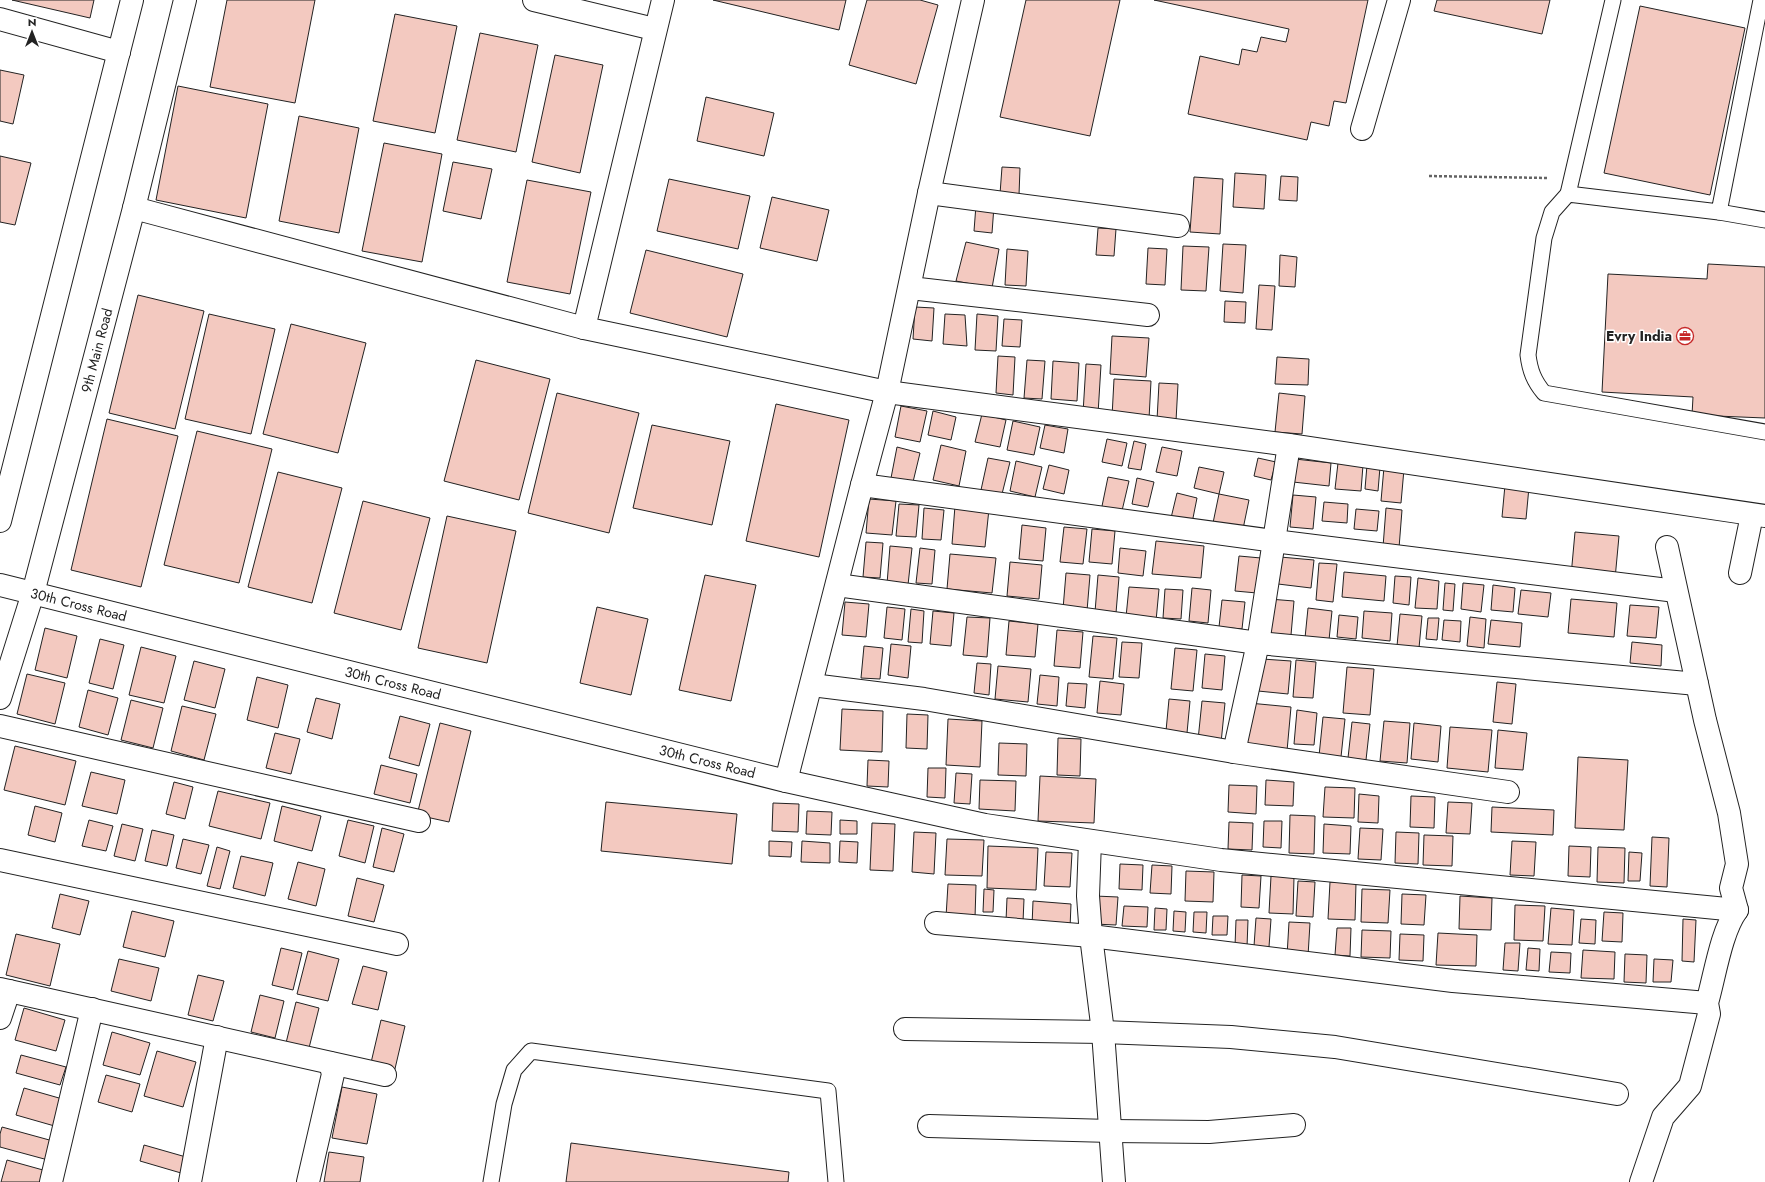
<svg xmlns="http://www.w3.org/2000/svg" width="1765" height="1182" font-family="Jost,sans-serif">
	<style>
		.building { fill: #f3c9c0; stroke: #222 }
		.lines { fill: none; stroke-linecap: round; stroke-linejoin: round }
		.service-casing { stroke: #222; stroke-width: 17 }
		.minor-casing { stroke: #222; stroke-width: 24 }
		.secondary-casing { stroke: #222; stroke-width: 24 }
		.path { stroke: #646464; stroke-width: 2.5; stroke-dasharray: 3 2; stroke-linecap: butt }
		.service { stroke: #fff; stroke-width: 15 }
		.minor { stroke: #fff; stroke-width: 22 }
		.secondary { stroke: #fff; stroke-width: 22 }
		.labels { text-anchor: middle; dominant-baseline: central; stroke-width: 3; stroke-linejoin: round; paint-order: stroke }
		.poi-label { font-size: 14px; font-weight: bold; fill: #222; stroke: #fff; text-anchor: end }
		.street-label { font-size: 14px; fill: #222; stroke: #fff }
	</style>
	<rect width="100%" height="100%" fill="#fff"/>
	<g class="building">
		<polygon points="12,0 94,0 90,18"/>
		<polygon points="227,0 315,0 295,103 210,87"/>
		<polygon points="713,0 846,0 839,30"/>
		<polygon points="867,0 920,0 938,5 916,84 849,65"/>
		<polygon points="1026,0 1120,0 1090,136 1000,117"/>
		<polygon points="1154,0 1368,0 1346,103 1334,101 1329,126 1311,122 1307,140 1188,114 1200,56 1239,65 1242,49 1257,52 1261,37 1286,42 1289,29"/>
		<polygon points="1437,0 1550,0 1542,34 1434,11"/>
		<polygon points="1640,6 1745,28 1710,195 1604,173"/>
		<polygon points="395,14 457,26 435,133 373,121"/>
		<polygon points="480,33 538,45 516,152 457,140"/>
		<polygon points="555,55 603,65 580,173 532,162"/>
		<polygon points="0,70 24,75 13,124 0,121"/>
		<polygon points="178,86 268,104 246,218 156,200"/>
		<polygon points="706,97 774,113 764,156 697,141"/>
		<polygon points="299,116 359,128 339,233 279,221"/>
		<polygon points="384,143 442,154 422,262 362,251"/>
		<polygon points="0,156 31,163 15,225 0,222"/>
		<polygon points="453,162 492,169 481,219 443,211"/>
		<polygon points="1002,167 1020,168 1019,195 1000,194"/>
		<polygon points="1235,173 1266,175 1264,209 1233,207"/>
		<polygon points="1281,176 1298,177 1297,201 1279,200"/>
		<polygon points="1194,177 1223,179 1220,234 1190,232"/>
		<polygon points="669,179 750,196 738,249 657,231"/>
		<polygon points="527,180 591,192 570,294 507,282"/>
		<polygon points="772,197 829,210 817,261 760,248"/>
		<polygon points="976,205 994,206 992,233 974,231"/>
		<polygon points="1098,228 1116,229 1114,256 1096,255"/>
		<polygon points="966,242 999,249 992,288 956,281"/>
		<polygon points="1223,244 1246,245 1243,293 1220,291"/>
		<polygon points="1183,246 1209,247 1206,291 1181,290"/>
		<polygon points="1148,248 1167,249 1165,285 1146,284"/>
		<polygon points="1007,249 1028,251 1026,286 1005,285"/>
		<polygon points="646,250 743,274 727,337 630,313"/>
		<polygon points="1280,255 1297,257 1295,287 1279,286"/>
		<polygon points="1708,264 1765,267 1765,418 1692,415 1693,397 1602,392 1608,274 1707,279"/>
		<polygon points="1259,285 1275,286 1272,330 1256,329"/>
		<polygon points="138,295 204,311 175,429 109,413"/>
		<polygon points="1225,301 1246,302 1245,323 1224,322"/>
		<polygon points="915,307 934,308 932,341 913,339"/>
		<polygon points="209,314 275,329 251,434 185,419"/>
		<polygon points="945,314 965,315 967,346 943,344"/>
		<polygon points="977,314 998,316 996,351 975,350"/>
		<polygon points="1004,319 1022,320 1020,347 1002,346"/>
		<polygon points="291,324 366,343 338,453 263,434"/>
		<polygon points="1112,336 1149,338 1146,377 1110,374"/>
		<polygon points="998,356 1015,357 1013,395 996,393"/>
		<polygon points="1277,357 1309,359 1308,385 1275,384"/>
		<polygon points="476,360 550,379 519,500 444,481"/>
		<polygon points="1027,360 1045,361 1042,399 1024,398"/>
		<polygon points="1053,361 1079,363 1077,401 1051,399"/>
		<polygon points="1086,364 1101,365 1098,414 1083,413"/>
		<polygon points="1114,379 1151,381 1149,419 1112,417"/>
		<polygon points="1159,383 1178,384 1176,421 1157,420"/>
		<polygon points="557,393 639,413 609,533 528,513"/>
		<polygon points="1279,393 1305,396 1302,434 1275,432"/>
		<polygon points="776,404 849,420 819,557 746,541"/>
		<polygon points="901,406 927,411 920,442 895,437"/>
		<polygon points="933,411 956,417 951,440 928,435"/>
		<polygon points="982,414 1006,420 1000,447 975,442"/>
		<polygon points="107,419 178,436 141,587 71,570"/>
		<polygon points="1013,421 1040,427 1034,455 1007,450"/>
		<polygon points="652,425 730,441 712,525 633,508"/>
		<polygon points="1045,425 1068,429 1064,453 1040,448"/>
		<polygon points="197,431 272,449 239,583 164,565"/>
		<polygon points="1107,439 1127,443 1122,466 1102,462"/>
		<polygon points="1134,441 1146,444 1141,470 1128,468"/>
		<polygon points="941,445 966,451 959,486 933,480"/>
		<polygon points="897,447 920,453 913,482 891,478"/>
		<polygon points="1162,447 1182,451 1177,476 1156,472"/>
		<polygon points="988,458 1010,462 1002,494 981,490"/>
		<polygon points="1258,458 1276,462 1271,480 1254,476"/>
		<polygon points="1295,459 1331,463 1329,486 1293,482"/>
		<polygon points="1016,461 1042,467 1035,497 1010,491"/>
		<polygon points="1338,463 1363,465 1361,491 1335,489"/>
		<polygon points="1049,465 1069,470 1064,494 1043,489"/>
		<polygon points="1367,465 1380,467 1378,491 1365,489"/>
		<polygon points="1199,467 1224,472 1219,494 1194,488"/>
		<polygon points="1384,467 1404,469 1401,503 1381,501"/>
		<polygon points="278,472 342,488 312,603 248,587"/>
		<polygon points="1108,477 1129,481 1121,515 1101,511"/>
		<polygon points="1137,478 1154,482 1148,507 1132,504"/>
		<polygon points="1505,485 1529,487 1526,519 1502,517"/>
		<polygon points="1177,493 1197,498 1192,523 1171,518"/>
		<polygon points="1219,494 1249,500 1243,529 1213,523"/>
		<polygon points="1293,495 1316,497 1313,529 1290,527"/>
		<polygon points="869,499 896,501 892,535 866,533"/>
		<polygon points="363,501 430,518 401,630 334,613"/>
		<polygon points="1324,502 1348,504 1347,523 1322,521"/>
		<polygon points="899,504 919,505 916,537 896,536"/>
		<polygon points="955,506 989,509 985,547 952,544"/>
		<polygon points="924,508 944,510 941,540 922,539"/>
		<polygon points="1386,508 1402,510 1399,548 1383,547"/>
		<polygon points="1356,509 1379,511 1377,531 1354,529"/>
		<polygon points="447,516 516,531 487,663 418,648"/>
		<polygon points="1022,525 1046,528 1043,561 1019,559"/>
		<polygon points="1064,527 1087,529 1083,564 1060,562"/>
		<polygon points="1092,529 1115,531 1112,564 1089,562"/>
		<polygon points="1575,532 1619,536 1615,579 1571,576"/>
		<polygon points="1156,541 1204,546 1201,578 1152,574"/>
		<polygon points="866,542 883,543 880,578 863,577"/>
		<polygon points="890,546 912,548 908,585 887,584"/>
		<polygon points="920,548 935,550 932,584 916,583"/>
		<polygon points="1120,548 1146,551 1143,576 1118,573"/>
		<polygon points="950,554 996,558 992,593 947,589"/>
		<polygon points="1239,556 1261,558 1257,593 1235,591"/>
		<polygon points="1280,557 1314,560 1311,588 1278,584"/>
		<polygon points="1010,562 1042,565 1039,599 1007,596"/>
		<polygon points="1319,563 1337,564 1333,602 1316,600"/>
		<polygon points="1344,572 1386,576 1384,601 1342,597"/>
		<polygon points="1066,573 1090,575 1087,611 1063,609"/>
		<polygon points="705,575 756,585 731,701 679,690"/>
		<polygon points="1098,575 1119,577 1116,613 1095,612"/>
		<polygon points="1395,576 1411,577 1409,605 1393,603"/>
		<polygon points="1418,578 1439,581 1437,609 1415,608"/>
		<polygon points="1445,583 1455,584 1453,611 1443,610"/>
		<polygon points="1463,583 1484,585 1481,612 1461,609"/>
		<polygon points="1493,585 1515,588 1513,612 1491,610"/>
		<polygon points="1129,587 1159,589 1156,621 1126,617"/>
		<polygon points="1192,588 1211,590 1208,623 1189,621"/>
		<polygon points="1165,589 1183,590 1181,619 1163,618"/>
		<polygon points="1521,590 1551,593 1548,617 1518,614"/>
		<polygon points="1269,599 1294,601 1291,635 1266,633"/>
		<polygon points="1571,599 1617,603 1614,637 1568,633"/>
		<polygon points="1222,600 1245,602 1242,629 1219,627"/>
		<polygon points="845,602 869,604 866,637 842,635"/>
		<polygon points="1630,605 1659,607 1656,638 1627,636"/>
		<polygon points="597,607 648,619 631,695 580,683"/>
		<polygon points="887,607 905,609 902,640 884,638"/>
		<polygon points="1308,608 1332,611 1329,640 1305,638"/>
		<polygon points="911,609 924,611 922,643 908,642"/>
		<polygon points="933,611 954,613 951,646 930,644"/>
		<polygon points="1364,611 1392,613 1390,641 1362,638"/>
		<polygon points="1400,614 1422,616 1419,648 1397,646"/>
		<polygon points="1339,615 1358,617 1356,639 1337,637"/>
		<polygon points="967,617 990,618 987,657 963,655"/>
		<polygon points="1470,617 1486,619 1484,648 1467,646"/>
		<polygon points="1428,618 1439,618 1437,640 1426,639"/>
		<polygon points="1444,620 1461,621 1460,642 1442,640"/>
		<polygon points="1491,620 1522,623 1520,647 1488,644"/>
		<polygon points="1009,621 1038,624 1035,657 1006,655"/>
		<polygon points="45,628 77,636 67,678 35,670"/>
		<polygon points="1057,630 1083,632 1080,668 1054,666"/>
		<polygon points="1093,636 1117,638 1113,679 1089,677"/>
		<polygon points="100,639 124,645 113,689 89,683"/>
		<polygon points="1122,642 1142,643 1139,678 1119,677"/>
		<polygon points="1632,642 1662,645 1661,666 1630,663"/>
		<polygon points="891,644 911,646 908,678 888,675"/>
		<polygon points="864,646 883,648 880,679 861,678"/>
		<polygon points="141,647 176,656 164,703 129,695"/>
		<polygon points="1175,648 1197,650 1193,691 1171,689"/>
		<polygon points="1205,654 1225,656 1222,690 1202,688"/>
		<polygon points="1262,659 1291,661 1288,694 1258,691"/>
		<polygon points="1296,660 1316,662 1313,698 1293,697"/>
		<polygon points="194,661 225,669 215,708 184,700"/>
		<polygon points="977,663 991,664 989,695 974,693"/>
		<polygon points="998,666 1031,669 1028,702 995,699"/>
		<polygon points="1347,667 1374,669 1370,715 1343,713"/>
		<polygon points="27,674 65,683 55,724 17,714"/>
		<polygon points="1040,675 1059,677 1057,706 1037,704"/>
		<polygon points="257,677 288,685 278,728 247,720"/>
		<polygon points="1100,681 1124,684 1121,715 1097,713"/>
		<polygon points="1497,682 1516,684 1512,724 1493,722"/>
		<polygon points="1068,683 1087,684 1085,708 1066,706"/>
		<polygon points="88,690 118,698 108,735 79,727"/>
		<polygon points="316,698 340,704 332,739 307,732"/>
		<polygon points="1169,699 1190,701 1187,733 1166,731"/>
		<polygon points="131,700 163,708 153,748 121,740"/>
		<polygon points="1202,701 1225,703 1221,743 1198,740"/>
		<polygon points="1249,703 1291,707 1287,751 1245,748"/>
		<polygon points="182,706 216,714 204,760 171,751"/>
		<polygon points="842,709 883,711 882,752 840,750"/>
		<polygon points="1297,710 1317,713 1314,745 1294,744"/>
		<polygon points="907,714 928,715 927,749 906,748"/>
		<polygon points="400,716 430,724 419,766 389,758"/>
		<polygon points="1323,717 1345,719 1341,757 1319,756"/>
		<polygon points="948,719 982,721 980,767 946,765"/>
		<polygon points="1384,721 1410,723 1407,763 1380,761"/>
		<polygon points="1352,722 1370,724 1366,760 1348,758"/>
		<polygon points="440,723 471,731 449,822 417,815"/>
		<polygon points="1414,723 1441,726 1438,762 1411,759"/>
		<polygon points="1450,727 1492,730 1488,772 1447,768"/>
		<polygon points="1498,730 1527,733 1523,770 1495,768"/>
		<polygon points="275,733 300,739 291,774 266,768"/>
		<polygon points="1058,738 1081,739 1080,776 1057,775"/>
		<polygon points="999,743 1027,744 1026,776 998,775"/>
		<polygon points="15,746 76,761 65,805 4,790"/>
		<polygon points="1578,757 1628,760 1624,830 1575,828"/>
		<polygon points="868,760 889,761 888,787 867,786"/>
		<polygon points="381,765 417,774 410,803 374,794"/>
		<polygon points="928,768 946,768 945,798 927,797"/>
		<polygon points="91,772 125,780 117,814 82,806"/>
		<polygon points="956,773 972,774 970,804 954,803"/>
		<polygon points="1040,776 1096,779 1094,823 1038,821"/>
		<polygon points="980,780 1016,781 1015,811 979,809"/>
		<polygon points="1266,780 1294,782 1293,806 1265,805"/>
		<polygon points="174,782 193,787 185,819 166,814"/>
		<polygon points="1229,785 1257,786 1256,814 1228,812"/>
		<polygon points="1325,787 1355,788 1354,818 1323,817"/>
		<polygon points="218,791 270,803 261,839 209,826"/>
		<polygon points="1359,794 1379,796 1378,823 1358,822"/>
		<polygon points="1411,796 1435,797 1434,828 1410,827"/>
		<polygon points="606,802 737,814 732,864 601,851"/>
		<polygon points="1448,802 1472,803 1470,834 1446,833"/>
		<polygon points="773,803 799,804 798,832 772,831"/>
		<polygon points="35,806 62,813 55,842 28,835"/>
		<polygon points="282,806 321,816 312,851 274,841"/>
		<polygon points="1492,807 1554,810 1553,835 1491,832"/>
		<polygon points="807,811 832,812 831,835 806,834"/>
		<polygon points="1290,815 1315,816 1314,854 1289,853"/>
		<polygon points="89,820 113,826 106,851 82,846"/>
		<polygon points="348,820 374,826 365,863 339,856"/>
		<polygon points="840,820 857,821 857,834 840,834"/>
		<polygon points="1264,821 1282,821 1281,848 1263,847"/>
		<polygon points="1229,822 1253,823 1252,850 1228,849"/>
		<polygon points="872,823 895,824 893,871 870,870"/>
		<polygon points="122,824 143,829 135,861 114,856"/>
		<polygon points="1324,824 1351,826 1350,854 1323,853"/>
		<polygon points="382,828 404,834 394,872 373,867"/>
		<polygon points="1360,828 1383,829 1381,860 1358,859"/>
		<polygon points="152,830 174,835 167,866 145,861"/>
		<polygon points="914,832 936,833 934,874 912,872"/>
		<polygon points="1396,832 1419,833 1418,864 1395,863"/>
		<polygon points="1424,835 1453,836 1452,866 1423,865"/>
		<polygon points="1652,837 1669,838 1667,887 1650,886"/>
		<polygon points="183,839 209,845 201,874 176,868"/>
		<polygon points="947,839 984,840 982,876 945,875"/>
		<polygon points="769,841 792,842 791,857 769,856"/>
		<polygon points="802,841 830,843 830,863 801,862"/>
		<polygon points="840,841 858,842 857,863 839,862"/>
		<polygon points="1512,841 1536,842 1534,876 1510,875"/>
		<polygon points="988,846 1038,848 1036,890 987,888"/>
		<polygon points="1569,846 1591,847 1590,877 1568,876"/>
		<polygon points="217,847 230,851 220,889 207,886"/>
		<polygon points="1598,847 1625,848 1624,883 1597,882"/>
		<polygon points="1046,852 1072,853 1070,887 1044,886"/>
		<polygon points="1629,852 1642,853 1640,881 1628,881"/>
		<polygon points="241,856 273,863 265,896 233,888"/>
		<polygon points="298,862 325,869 316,906 288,899"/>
		<polygon points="1120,864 1143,865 1142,890 1119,889"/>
		<polygon points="1152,865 1172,866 1171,894 1150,893"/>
		<polygon points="1186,871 1214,872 1213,902 1185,901"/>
		<polygon points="1242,875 1261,876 1259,908 1241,907"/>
		<polygon points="1271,876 1294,877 1293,914 1269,913"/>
		<polygon points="357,878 384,885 374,922 348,916"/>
		<polygon points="1298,881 1315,882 1313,917 1296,916"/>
		<polygon points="1330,882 1356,883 1355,920 1328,919"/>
		<polygon points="948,884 976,885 975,918 946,917"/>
		<polygon points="984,889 994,890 993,912 983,912"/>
		<polygon points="1362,889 1390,890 1388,923 1361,922"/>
		<polygon points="60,894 89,901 80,935 52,928"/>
		<polygon points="1402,894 1426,895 1424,925 1401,924"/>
		<polygon points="1095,896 1118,897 1116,925 1094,924"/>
		<polygon points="1460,896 1492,898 1491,930 1459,929"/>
		<polygon points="1007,898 1024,899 1023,922 1006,921"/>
		<polygon points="1033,901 1071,904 1070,928 1032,926"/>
		<polygon points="1515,905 1545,906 1543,941 1514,940"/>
		<polygon points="1124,906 1148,907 1147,927 1122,926"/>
		<polygon points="1155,908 1167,909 1166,930 1154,930"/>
		<polygon points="1551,908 1574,910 1572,945 1548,944"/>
		<polygon points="132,911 174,921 165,957 123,947"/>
		<polygon points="1174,911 1186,912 1185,932 1173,931"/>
		<polygon points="1194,912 1207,912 1206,933 1193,932"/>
		<polygon points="1604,912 1623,913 1622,942 1602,941"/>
		<polygon points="1213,916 1228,916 1227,935 1212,935"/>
		<polygon points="1256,918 1271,919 1269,947 1254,946"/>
		<polygon points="1581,919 1596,920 1595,944 1579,943"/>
		<polygon points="1683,919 1696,920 1694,962 1682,961"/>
		<polygon points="1236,920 1248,920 1247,947 1235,946"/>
		<polygon points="1289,922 1310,923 1308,956 1287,956"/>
		<polygon points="1337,928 1351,928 1350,956 1335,955"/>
		<polygon points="1362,930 1391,931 1390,958 1361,957"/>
		<polygon points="1438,933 1477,935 1476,966 1436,965"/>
		<polygon points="16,934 60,944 50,986 6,975"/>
		<polygon points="1400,934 1424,935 1423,961 1399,960"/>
		<polygon points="1505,943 1520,943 1518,971 1503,970"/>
		<polygon points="281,948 302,953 293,990 272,985"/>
		<polygon points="1528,948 1540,949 1539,971 1526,970"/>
		<polygon points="1583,950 1615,952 1614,979 1581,978"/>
		<polygon points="308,951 339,959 328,1001 297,994"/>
		<polygon points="1551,952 1571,953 1570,973 1549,972"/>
		<polygon points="1625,954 1647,955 1646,983 1624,982"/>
		<polygon points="119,959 159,968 151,1001 111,991"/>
		<polygon points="1654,959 1673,960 1671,982 1653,982"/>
		<polygon points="363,966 387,972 378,1010 352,1004"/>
		<polygon points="198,975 224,981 213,1021 188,1015"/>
		<polygon points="260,995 284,1001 275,1038 251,1032"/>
		<polygon points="296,1002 319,1008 309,1048 286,1043"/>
		<polygon points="24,1008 65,1020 56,1051 15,1040"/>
		<polygon points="381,1020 405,1026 394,1073 370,1067"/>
		<polygon points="112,1032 150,1043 140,1075 103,1065"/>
		<polygon points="157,1051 196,1062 183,1107 144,1096"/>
		<polygon points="21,1055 66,1067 60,1085 16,1073"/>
		<polygon points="106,1075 140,1084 132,1112 98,1102"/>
		<polygon points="342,1087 377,1094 367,1144 332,1138"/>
		<polygon points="24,1088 66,1100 58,1127 16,1115"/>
		<polygon points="2,1127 53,1141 48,1160 0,1147 0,1134"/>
		<polygon points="571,1143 789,1172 788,1182 566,1182"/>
		<polygon points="144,1145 186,1157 181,1173 140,1161"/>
		<polygon points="329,1152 364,1157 360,1182 324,1182"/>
		<polygon points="7,1160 43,1170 40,1182 1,1182"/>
	</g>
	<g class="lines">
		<g class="service-casing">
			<g id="service">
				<path d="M1761 0 1719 212 1568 194 1552 212 1544 238 1528 355C1530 371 1534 381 1544 393L1765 432"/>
				<polyline points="1568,194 1613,0"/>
				<polyline points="1719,212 1765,220"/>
				<polyline points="491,1182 504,1104 514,1070 531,1051 828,1091 836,1182"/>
			</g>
		</g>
		<g class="minor-casing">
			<g id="minor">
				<polyline points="534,0 654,29"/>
				<polyline points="663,0 584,328 887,392 1289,445 1765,516"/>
				<polyline points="0,19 119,52"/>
				<polyline points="1362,129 1399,0"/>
				<polyline points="929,193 1178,226"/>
				<polyline points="134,208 584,328"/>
				<polyline points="910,288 1148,315"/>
				<polyline points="862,485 1274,541 1676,591"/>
				<polyline points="1740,573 1752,515"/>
				<path id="s1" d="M0 585 786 781 985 825 1221 860 1737 910"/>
				<polyline points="837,585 1258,643 1697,684"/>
				<polyline points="812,685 924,699 1234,752 1508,792"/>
				<polyline points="0,726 419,821"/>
				<polyline points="1234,752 1258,643 1289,445"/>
				<polyline points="786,781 862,485 887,392 929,193 973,0"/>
				<polyline points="1090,841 1088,896 1091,936 1103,1032 1114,1182"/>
				<polyline points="0,860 397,944"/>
				<polyline points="936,923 1091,936 1453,981 1707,1003"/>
				<polyline points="0,989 385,1075"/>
				<polyline points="0,1018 9,991"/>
				<polyline points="905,1029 1103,1032 1231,1037 1335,1047 1617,1094"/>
				<polyline points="929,1126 1111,1131 1209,1132 1294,1125"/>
				<polyline points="51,1182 92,1009"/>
				<polyline points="190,1182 217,1037"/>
				<polyline points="308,1182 333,1074 330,1063"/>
				<path d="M1641 1182 1663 1117 1690 1086 1709 1014 1707 1003C1715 975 1721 932 1737 910L1731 888 1737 864 1729 813 1705 720 1667 547"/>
			</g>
		</g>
		<g class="secondary-casing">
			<g id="secondary">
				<polyline points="0,521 132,0"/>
				<path id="s2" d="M0 698 33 593 134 208 185 0"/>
			</g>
		</g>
		<polyline class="path" points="1429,176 1547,178"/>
		<use href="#service" class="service"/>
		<use href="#minor" class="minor"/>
		<use href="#secondary" class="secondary"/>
	</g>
	<defs>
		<g id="office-ring" transform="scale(0.9)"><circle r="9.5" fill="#fff" stroke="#c62828" stroke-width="1.5"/><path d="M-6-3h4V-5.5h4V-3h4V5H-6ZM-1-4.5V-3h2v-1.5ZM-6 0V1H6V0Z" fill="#c62828"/></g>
	</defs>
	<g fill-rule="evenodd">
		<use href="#office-ring" x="1685" y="336"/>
	</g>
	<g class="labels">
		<g class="poi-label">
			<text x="1672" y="336">Evry India</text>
		</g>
		<g class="street-label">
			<text stroke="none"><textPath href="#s2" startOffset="361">9th Main Road</textPath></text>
			<text stroke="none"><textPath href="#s1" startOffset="81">30th Cross Road</textPath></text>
			<text stroke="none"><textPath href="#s1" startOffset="405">30th Cross Road</textPath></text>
			<text stroke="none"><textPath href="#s1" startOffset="729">30th Cross Road</textPath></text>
		</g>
	</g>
	<g transform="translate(32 32)" stroke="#ffffff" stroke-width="3" paint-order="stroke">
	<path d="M0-3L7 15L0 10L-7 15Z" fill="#222222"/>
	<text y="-6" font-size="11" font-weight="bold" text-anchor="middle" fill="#222222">N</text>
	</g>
</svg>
